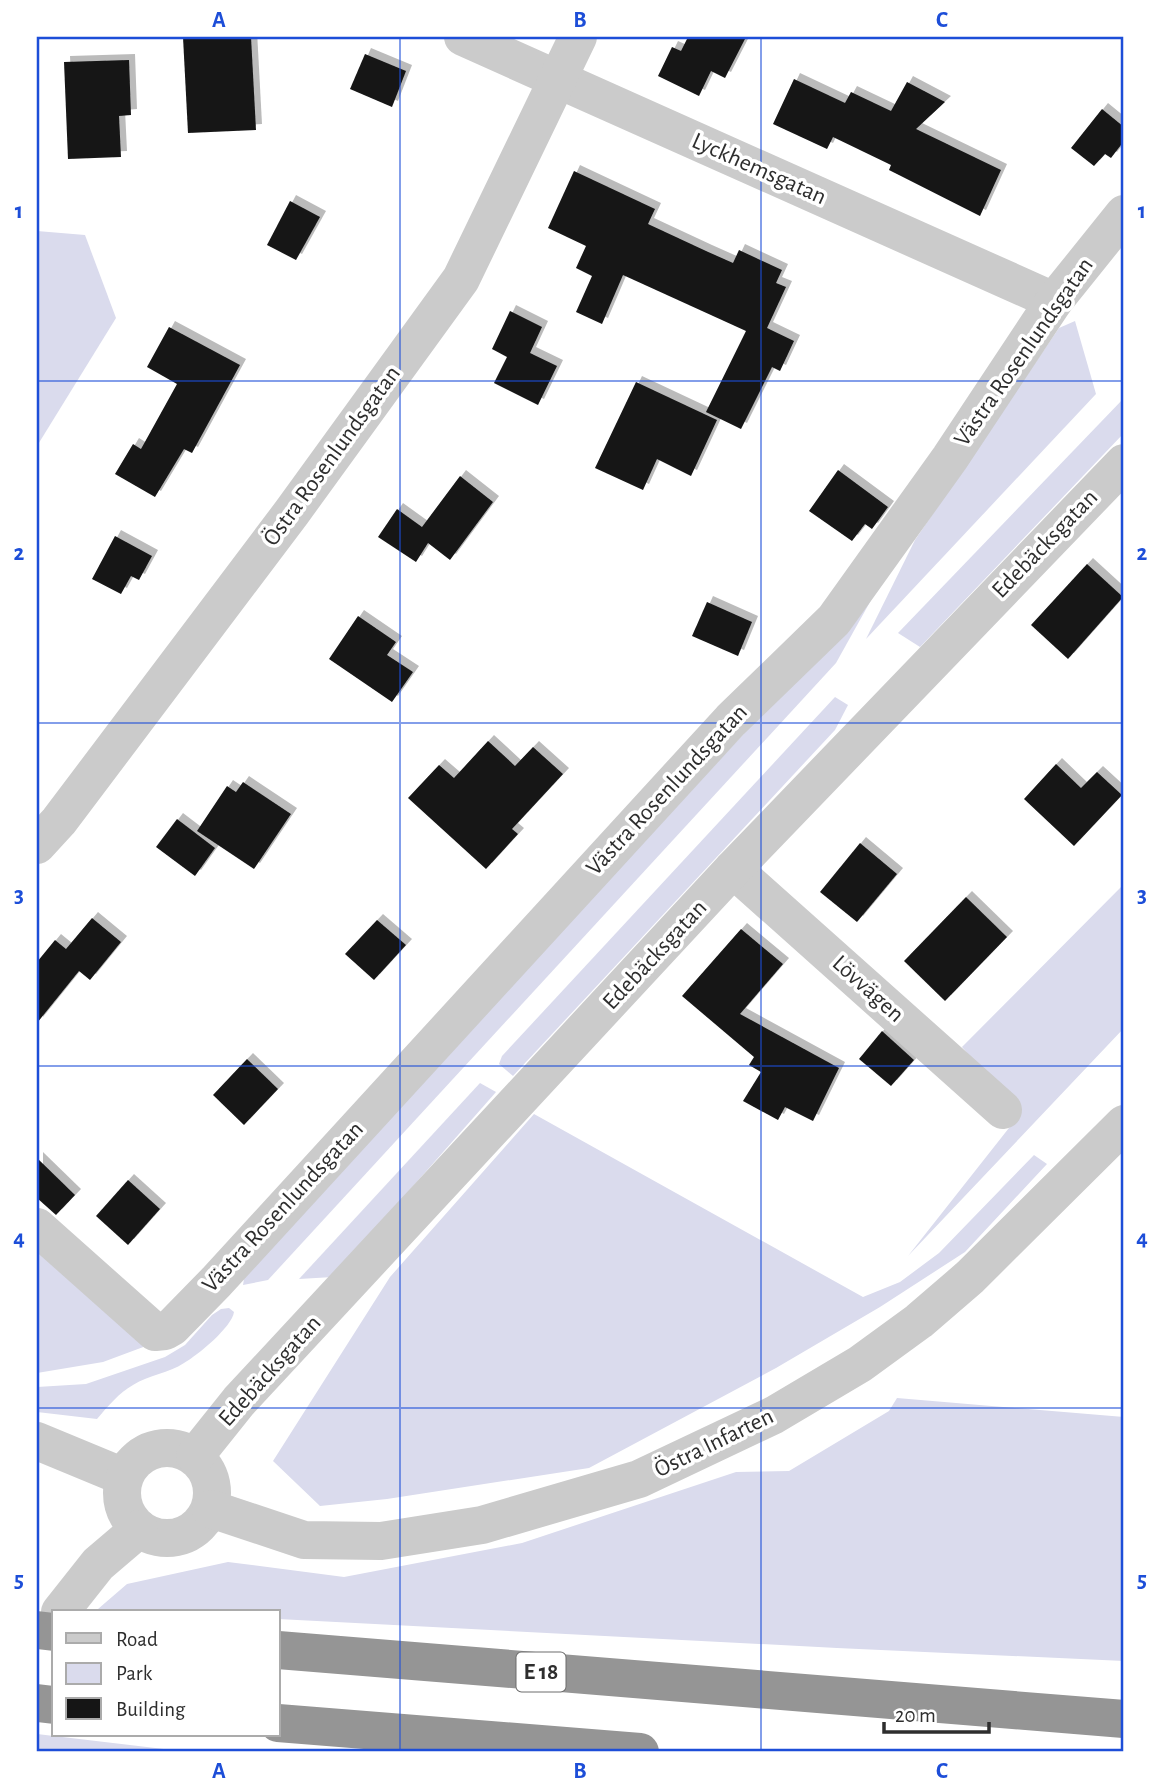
<svg xmlns="http://www.w3.org/2000/svg" width="1161" height="1789" font-family="'Alegreya Sans',sans-serif">
	<style>
		.green { fill: #dadbed }
		.building { fill: #151515; filter: url(#shadow) }
		.lines { fill: none; stroke-linecap: round; stroke-linejoin: round }
		.minor { stroke: #cbcbcb; stroke-width: 38 }
		.highway { stroke: #959595; stroke-width: 38 }
		.highway-bridge { stroke: #959595; stroke-width: 38 }
		.grid { fill: none; stroke: #1d4ed8; stroke-width: 2; stroke-opacity: 0.55 }
		.labels { text-anchor: middle; dominant-baseline: central; stroke-width: 7; stroke-linejoin: round; paint-order: stroke }
		.shield { fill: #fff; stroke: #6d6d6d; stroke-width: 2 }
		.shield-label { font-size: 23px; font-weight: bold; fill: #2e2e2e }
		.street-label { font-size: 24px; fill: #2e2e2e; stroke: #fff }
		.neatline { fill: none; stroke: #1d4ed8; stroke-width: 2.5 }
		.grid-label { font-size: 23px; text-anchor: middle; font-weight: bold; fill: #1d4ed8 }
	</style>
	<defs>
		<filter id="shadow"><feDropShadow dx="6" dy="-6" stdDeviation="0" flood-color="#0004"/></filter>
	</defs>
	<rect width="100%" height="100%" fill="#fff"/>
	<g class="green">
		<polygon points="37,231 85,235 116,318 37,446"/>
		<polygon points="1075,321 1096,394 866,639 915,540 1059,328"/>
		<polygon points="1124,398 1124,433 920,647 898,633"/>
		<polygon points="875,593 836,663 268,1280 243,1285 246,1267"/>
		<polygon points="835,697 848,705 835,730 513,1076 499,1064 502,1056"/>
		<polygon points="1124,884 1124,1028 908,1256 1020,1114 962,1047"/>
		<polygon points="480,1083 496,1092 333,1277 299,1279"/>
		<polygon points="534,1114 863,1297 900,1282 939,1253 1034,1155 1047,1164 965,1252 880,1307 776,1368 589,1468 387,1499 320,1506 273,1461 390,1277"/>
		<polygon points="37,1244 146,1346 103,1362 37,1373"/>
		<path d="M229 1308 234 1312C232 1327 198 1355 184 1363 169 1373 149 1375 133 1385 119 1393 108 1406 97 1419L37 1412V1387L86 1384 165 1357 185 1345 212 1315 221 1309Z"/>
		<polygon points="897,1398 1124,1417 1124,1661 837,1648 278,1619 278,1612 160,1612 98,1609 127,1584 228,1562 344,1577 522,1543 736,1472 789,1471 889,1411"/>
		<polygon points="37,1734 189,1752 37,1752"/>
	</g>
	<g class="building">
		<polygon points="183,37 251,37 256,130 188,133"/>
		<polygon points="688,37 746,37 725,78 711,71 699,96 658,76 672,47 681,51"/>
		<polygon points="365,54 406,71 392,107 350,89"/>
		<polygon points="129,60 131,115 119,116 121,157 68,159 64,62"/>
		<polygon points="794,79 845,103 851,92 891,111 907,82 945,102 916,129 1001,170 980,216 889,170 891,165 833,137 827,149 773,124"/>
		<polygon points="1102,109 1124,127 1124,141 1111,158 1105,154 1094,166 1071,148"/>
		<polygon points="574,171 655,209 648,224 706,251 733,263 739,250 782,270 776,283 786,287 767,328 794,341 780,371 772,367 741,429 706,412 746,331 623,275 602,324 576,312 592,276 576,268 586,246 548,228"/>
		<polygon points="290,201 320,217 296,260 267,245"/>
		<polygon points="510,311 542,327 530,353 557,366 538,405 494,383 507,357 492,349"/>
		<polygon points="169,327 240,365 192,453 184,449 155,497 115,474 133,444 141,449 177,384 147,367"/>
		<polygon points="636,382 717,420 691,476 657,459 643,490 595,468"/>
		<polygon points="838,470 888,507 872,529 865,524 852,541 809,511"/>
		<polygon points="460,476 493,502 450,560 428,543 416,562 378,537 397,509 422,527"/>
		<polygon points="115,536 152,556 139,580 131,576 121,594 92,579"/>
		<polygon points="1087,564 1123,597 1068,659 1031,625"/>
		<polygon points="707,602 752,622 738,656 692,636"/>
		<polygon points="358,616 396,642 387,655 413,672 392,702 329,659"/>
		<polygon points="488,741 515,766 533,747 563,774 512,829 518,834 486,869 408,798 439,765 454,778"/>
		<polygon points="1056,764 1081,788 1097,772 1122,795 1074,846 1024,799"/>
		<polygon points="243,782 291,814 254,869 197,831 227,786 236,792"/>
		<polygon points="177,819 215,848 195,876 156,847"/>
		<polygon points="860,843 897,874 857,922 820,892"/>
		<polygon points="966,897 1007,937 945,1001 904,961"/>
		<polygon points="92,918 121,942 90,980 79,971 37,1023 37,962 55,940 66,949"/>
		<polygon points="377,920 406,945 374,980 345,954"/>
		<polygon points="741,929 783,964 740,1014 839,1068 813,1121 785,1107 778,1120 743,1101 761,1072 749,1065 754,1057 682,996"/>
		<polygon points="882,1031 914,1060 891,1086 859,1059"/>
		<polygon points="247,1059 278,1089 244,1125 213,1095"/>
		<polygon points="37,1158 75,1195 56,1215 37,1198"/>
		<polygon points="128,1180 160,1209 128,1245 96,1216"/>
	</g>
	<g class="lines">
		<g class="minor">
			<polyline points="463,37 1054,301"/>
			<polyline points="37,845 59,821 292,512 461,279 578,37"/>
			<polyline points="733,869 1003,1110"/>
			<polyline points="37,1227 155,1332 165,1331 172,1327 216,1282 731,720 834,620 950,458 1054,301 1124,214"/>
			<polyline points="37,1441 124,1477"/>
			<circle cx="167" cy="1493" r="45"/>
			<polyline points="195,1456 239,1401 733,869 1124,463"/>
			<polyline points="211,1509 304,1540 381,1541 482,1525 639,1479 774,1415 860,1364 919,1321 970,1277 1124,1124"/>
			<polyline points="60,1612 98,1564 139,1529"/>
		</g>
		<g class="highway">
			<polyline points="278,1650 1124,1719"/>
			<polyline points="37,1703 54,1705"/>
			<polyline points="278,1723 640,1752"/>
		</g>
		<polyline class="highway-bridge" points="37,1630 54,1632"/>
	</g>
	<path class="grid" d="M400 37V1752M761 37V1752M37 381H1124M37 723H1124M37 1066H1124M37 1408H1124"/>
	<g class="labels">
		<rect class="shield" x="516.5" y="1652.5" width="49" height="39" rx="5"/>
		<g class="shield-label">
			<text x="541" y="1672">E 18</text>
		</g>
		<g class="street-label">
			<text transform="translate(759 169) rotate(24)">Lyckhemsgatan</text>
			<text transform="translate(1024 352) rotate(-55)">Västra Rosenlundsgatan</text>
			<text transform="translate(332 456) rotate(-54)">Östra Rosenlundsgatan</text>
			<text transform="translate(1045 544) rotate(-46)">Edebäcksgatan</text>
			<text transform="translate(667 790) rotate(-47)">Västra Rosenlundsgatan</text>
			<text transform="translate(655 955) rotate(-47)">Edebäcksgatan</text>
			<text transform="translate(868 989) rotate(42)">Lövvägen</text>
			<text transform="translate(283 1207) rotate(-47)">Västra Rosenlundsgatan</text>
			<text transform="translate(270 1371) rotate(-48)">Edebäcksgatan</text>
			<text transform="translate(714 1443) rotate(-26)">Östra Infarten</text>
		</g>
	</g>
	<rect width="1161" height="1789" fill="none" stroke="#ffffff" stroke-width="77"/>
	<rect x="52" y="1610" width="228" height="126" fill="#ffffff" stroke="#ababab" stroke-width="2"/>
	<rect x="66" y="1633" width="35" height="10" fill="#cbcbcb" stroke="#ababab" stroke-width="2"/>
	<text x="116" y="1646" font-size="21" fill="#2e2e2e">Road</text>
	<rect x="66" y="1663" width="35" height="21" fill="#dadbed" stroke="#ababab" stroke-width="2"/>
	<text x="116" y="1680" font-size="21" fill="#2e2e2e">Park</text>
	<rect x="66" y="1698" width="35" height="21" fill="#151515" stroke="#ababab" stroke-width="2"/>
	<text x="116" y="1716" font-size="21" fill="#2e2e2e">Building</text>
	<path d="M884 1722v10h105v-10" fill="none" stroke="#2e2e2e" stroke-width="3.5"/>
	<text x="895" y="1722" font-size="21" fill="#2e2e2e" stroke="#ffffff" stroke-width="5" paint-order="stroke">20 m</text>
	<rect x="38" y="38" width="1084" height="1712" class="neatline"/>
	<g class="grid-label">
		<text x="219" y="27">A</text>
		<text x="580" y="27">B</text>
		<text x="942" y="27">C</text>
		<text x="19" y="218">1</text>
		<text x="1142" y="218">1</text>
		<text x="19" y="560">2</text>
		<text x="1142" y="560">2</text>
		<text x="19" y="902">3</text>
		<text x="1142" y="902">3</text>
		<text x="19" y="1245">4</text>
		<text x="1142" y="1245">4</text>
		<text x="19" y="1587">5</text>
		<text x="1142" y="1587">5</text>
		<text x="219" y="1778">A</text>
		<text x="580" y="1778">B</text>
		<text x="942" y="1778">C</text>
	</g>
</svg>
